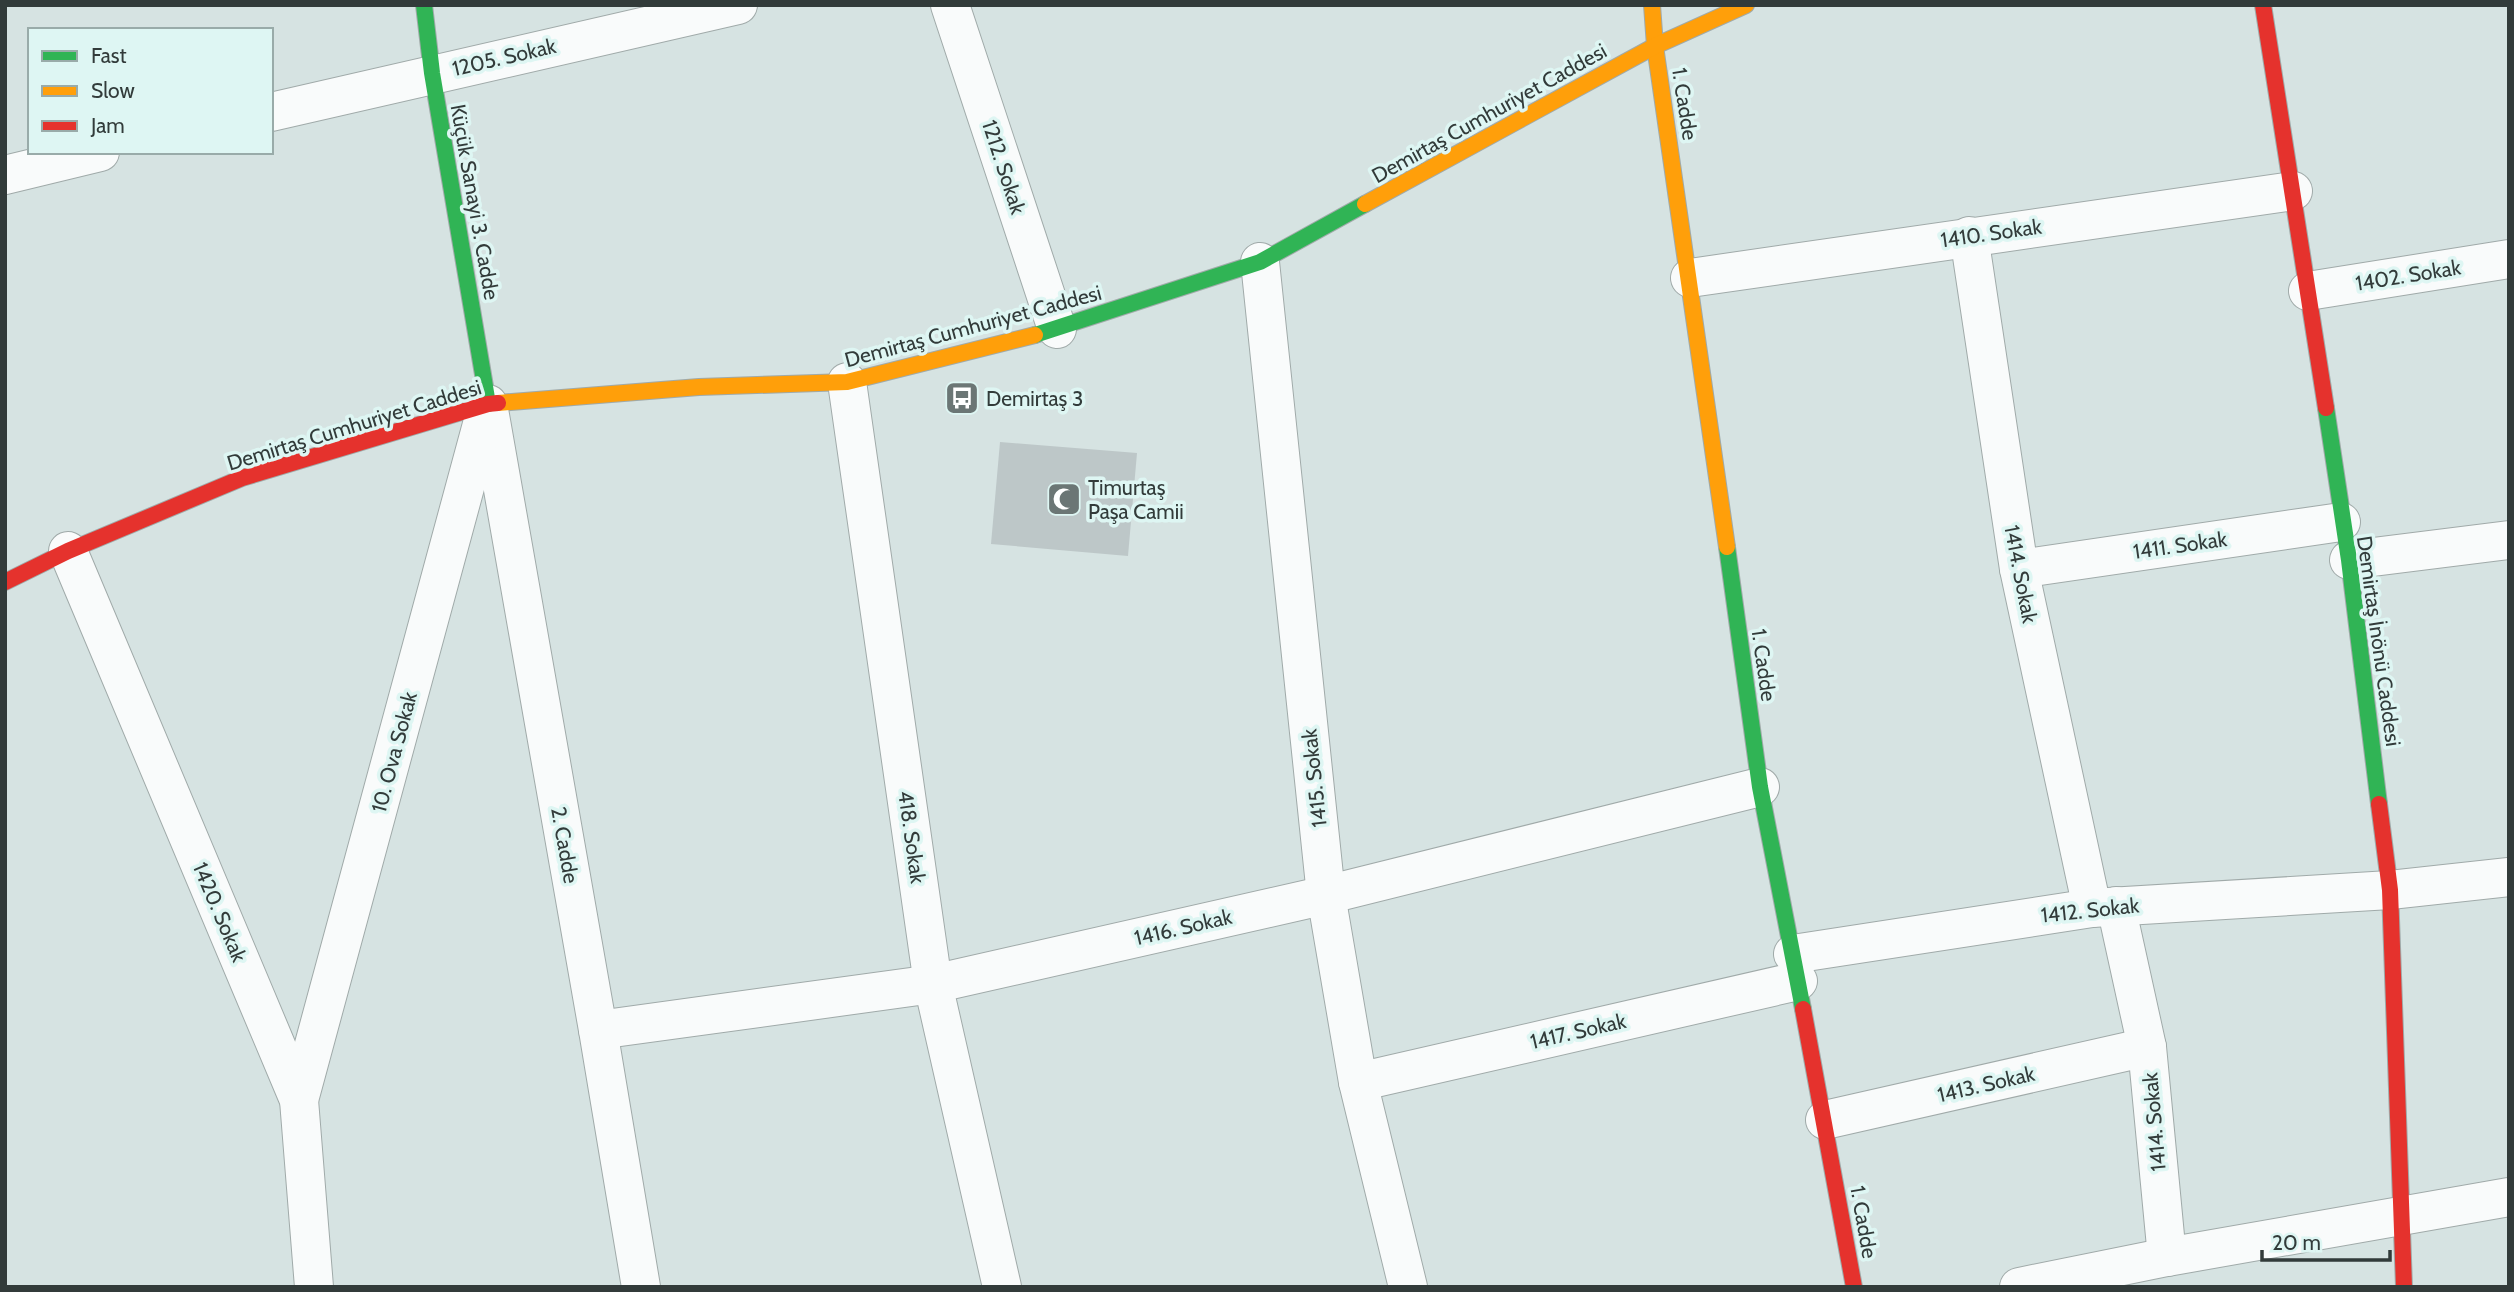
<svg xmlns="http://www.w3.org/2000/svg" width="2514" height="1292" font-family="Cabin,sans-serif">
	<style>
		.building { fill: #bdc7c8 }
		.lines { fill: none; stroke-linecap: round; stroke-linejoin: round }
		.street-casing { stroke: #a0aaa9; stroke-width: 40 }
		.fast-casing { stroke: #a0aaa9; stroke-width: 18 }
		.slow-casing { stroke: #a0aaa9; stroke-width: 18 }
		.jam-casing { stroke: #a0aaa9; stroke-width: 18 }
		.street { stroke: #f9fbfb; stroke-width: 38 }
		.fast { stroke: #30b455; stroke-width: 16 }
		.slow { stroke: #ff9f0a; stroke-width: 16 }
		.jam { stroke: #e5322d; stroke-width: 16 }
		.labels { text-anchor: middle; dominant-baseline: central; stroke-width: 7; stroke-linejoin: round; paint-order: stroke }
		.street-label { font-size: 21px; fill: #323b3a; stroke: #def6f3 }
		.poi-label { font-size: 21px; fill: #323b3a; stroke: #def6f3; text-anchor: start }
	</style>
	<rect width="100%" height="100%" fill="#d6e3e2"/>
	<polygon class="building" points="1000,442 1137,453 1128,556 991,544"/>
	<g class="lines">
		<g class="street-casing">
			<g id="street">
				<polyline points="950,5 1057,329"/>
				<polyline points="271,112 738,5"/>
				<polyline points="5,175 100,152"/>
				<polyline points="1969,236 2019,569 2092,908"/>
				<polyline points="1260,262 1326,895 1358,1082 1408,1287"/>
				<polyline points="1690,278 2293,191"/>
				<polyline points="2308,291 2509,259"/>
				<polyline points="847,382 933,984 1002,1287"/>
				<polyline points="488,404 598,1030 641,1287"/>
				<polyline points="68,551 299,1100 314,1287"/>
				<polyline points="2349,560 2509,540"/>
				<polyline points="2019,569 2341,522"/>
				<polyline points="2116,906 2147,1047 2167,1257"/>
				<polyline points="1793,954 2092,908 2390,890 2509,877"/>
				<polyline points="598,1030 933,984 1326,895 1760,787"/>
				<polyline points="1358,1082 1798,981"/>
				<polyline points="299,1100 484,417"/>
				<polyline points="1825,1120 2147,1047"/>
				<polyline points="2019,1287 2167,1257 2509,1197"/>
			</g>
		</g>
		<g class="fast-casing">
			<g id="fast">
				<polyline points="424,5 432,73 488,404"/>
				<polyline points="1035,335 1260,262 1365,204"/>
				<polyline points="2326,408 2349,560 2379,804"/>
				<polyline points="1727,547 1760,787 1803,1009"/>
			</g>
		</g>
		<g class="slow-casing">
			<g id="slow">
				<polyline points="1652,5 1655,46 1727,547"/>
				<polyline points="1365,204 1655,46 1746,5"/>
				<polyline points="498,403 699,387 847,382 1035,335"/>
			</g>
		</g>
		<g class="jam-casing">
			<g id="jam">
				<polyline points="2263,5 2326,408"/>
				<polyline points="5,582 68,551 242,478 488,404 498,403"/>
				<polyline points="2379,804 2390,890 2404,1287"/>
				<polyline points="1803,1009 1854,1287"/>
			</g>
		</g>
		<use href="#street" class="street"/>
		<use href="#fast" class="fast"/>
		<use href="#slow" class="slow"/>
		<use href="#jam" class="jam"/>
	</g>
	<defs>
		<g id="bus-square" transform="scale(1.75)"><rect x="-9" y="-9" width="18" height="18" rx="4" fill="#6b7675" stroke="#def6f3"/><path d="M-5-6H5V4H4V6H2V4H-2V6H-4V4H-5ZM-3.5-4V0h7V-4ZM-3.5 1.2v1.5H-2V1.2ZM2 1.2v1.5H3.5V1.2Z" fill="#fff"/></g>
		<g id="mosque-square" transform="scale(1.75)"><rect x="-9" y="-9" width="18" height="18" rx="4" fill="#6b7675" stroke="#def6f3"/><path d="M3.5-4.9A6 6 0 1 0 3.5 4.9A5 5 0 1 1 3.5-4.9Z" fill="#fff"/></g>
	</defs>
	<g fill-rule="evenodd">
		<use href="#bus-square" x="962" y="398"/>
		<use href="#mosque-square" x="1064" y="499"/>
	</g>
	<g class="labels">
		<g class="street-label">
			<text transform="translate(504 57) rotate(-13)">1205. Sokak</text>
			<text transform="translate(1685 104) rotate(81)">1. Cadde</text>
			<text transform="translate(1489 113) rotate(-29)">Demirtaş Cumhuriyet Caddesi</text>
			<text transform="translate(1004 167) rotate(72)">1212. Sokak</text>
			<text transform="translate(475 202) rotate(80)">Küçük Sanayi 3. Cadde</text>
			<text transform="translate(1991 233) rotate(-8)">1410. Sokak</text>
			<text transform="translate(2408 275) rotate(-9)">1402. Sokak</text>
			<text transform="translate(973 326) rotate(-15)">Demirtaş Cumhuriyet Caddesi</text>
			<text transform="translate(354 425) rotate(-17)">Demirtaş Cumhuriyet Caddesi</text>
			<text transform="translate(2180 545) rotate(-8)">1411. Sokak</text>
			<text transform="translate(2021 574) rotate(79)">1414. Sokak</text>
			<text transform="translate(2379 641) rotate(82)">Demirtaş İnönü Caddesi</text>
			<text transform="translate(1764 665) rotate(82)">1. Cadde</text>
			<text transform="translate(394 752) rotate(-75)">10. Ova Sokak</text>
			<text transform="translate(1314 778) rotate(-96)">1415. Sokak</text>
			<text transform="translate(912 837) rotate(82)">418. Sokak</text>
			<text transform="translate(565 845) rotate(80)">2. Cadde</text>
			<text transform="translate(2090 910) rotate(-6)">1412. Sokak</text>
			<text transform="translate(220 912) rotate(67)">1420. Sokak</text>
			<text transform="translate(1183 927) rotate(-13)">1416. Sokak</text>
			<text transform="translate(1578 1031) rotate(-13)">1417. Sokak</text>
			<text transform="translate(1986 1084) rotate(-13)">1413. Sokak</text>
			<text transform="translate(2154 1122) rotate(-95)">1414. Sokak</text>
			<text transform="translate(1864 1222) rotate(80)">1. Cadde</text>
		</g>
		<g class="poi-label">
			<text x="986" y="398">Demirtaş 3</text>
			<text x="1088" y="487">Timurtaş<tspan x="1088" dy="24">Paşa Camii</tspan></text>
		</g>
	</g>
	<rect width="2514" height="1292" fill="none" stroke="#323b3a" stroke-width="14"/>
	<rect x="28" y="28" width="245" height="126" fill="#def6f3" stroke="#99aba9" stroke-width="2"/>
	<rect x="42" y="51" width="35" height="10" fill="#30b455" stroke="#99aba9" stroke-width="2"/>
	<text x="91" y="63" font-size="21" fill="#323b3a">Fast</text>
	<rect x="42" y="86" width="35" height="10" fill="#ff9f0a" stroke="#99aba9" stroke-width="2"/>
	<text x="91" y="98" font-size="21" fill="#323b3a">Slow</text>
	<rect x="42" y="121" width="35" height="10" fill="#e5322d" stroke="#99aba9" stroke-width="2"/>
	<text x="91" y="133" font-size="21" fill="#323b3a">Jam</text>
	<path d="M2262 1250v10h128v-10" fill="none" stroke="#323b3a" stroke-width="3.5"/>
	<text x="2272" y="1250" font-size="21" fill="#323b3a" stroke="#def6f3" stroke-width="5" paint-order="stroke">20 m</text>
</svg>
